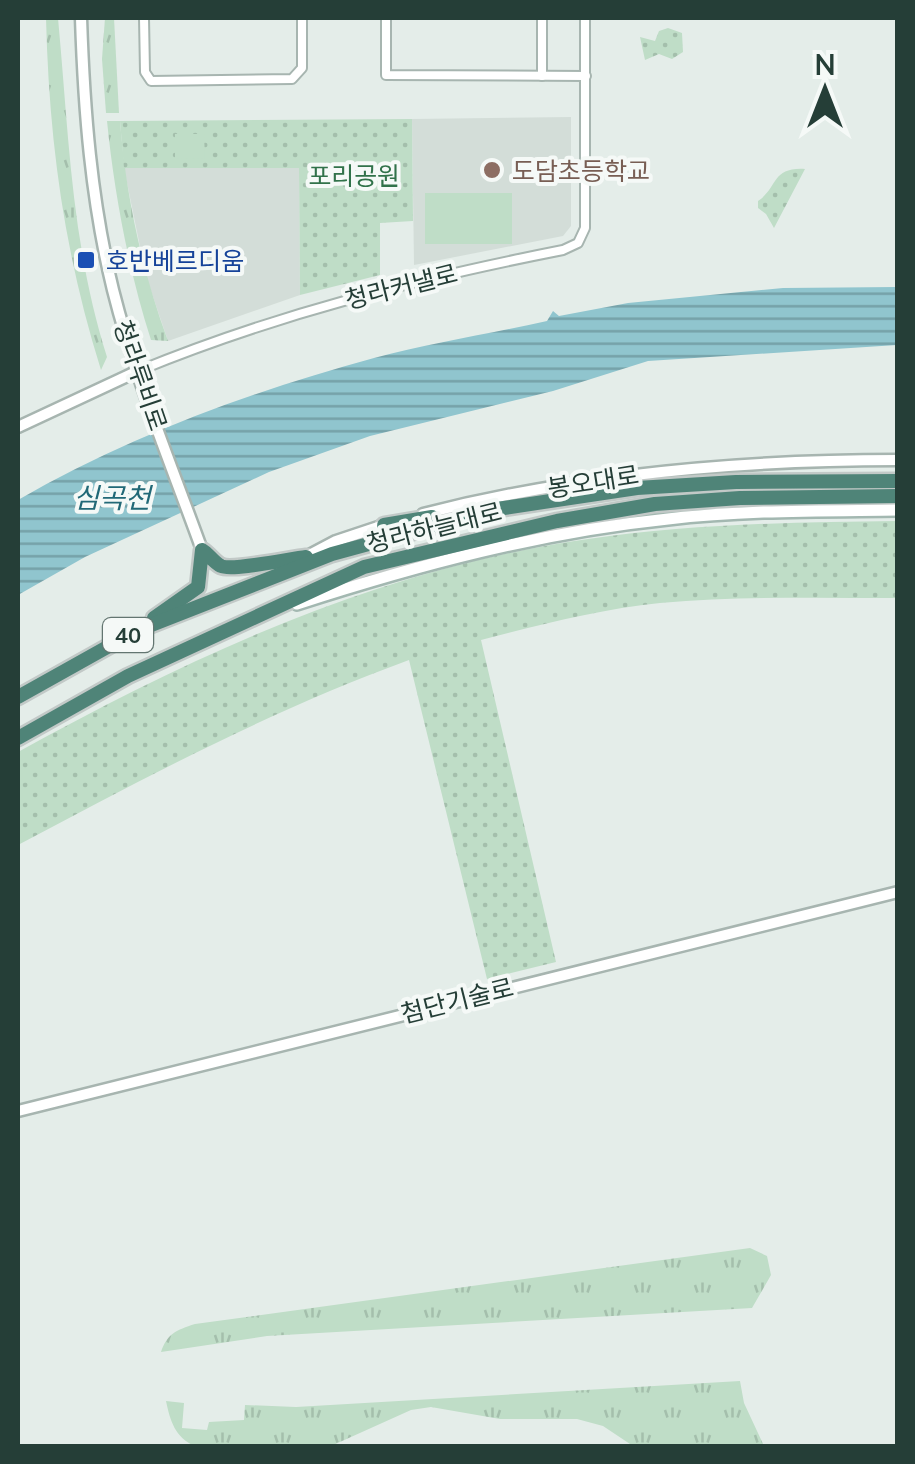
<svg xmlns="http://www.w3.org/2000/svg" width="915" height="1464" font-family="Mulish,'Noto Sans KR',sans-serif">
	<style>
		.built { fill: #d3ddd8 }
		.grass { fill: url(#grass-tufts) }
		.park { fill: url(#park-dots) }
		.pitch { fill: #bfddc7 }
		.water { fill: url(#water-rules) }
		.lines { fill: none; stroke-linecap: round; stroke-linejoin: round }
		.minor-casing { stroke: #a7b5b0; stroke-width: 12 }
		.tertiary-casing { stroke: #a7b5b0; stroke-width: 15 }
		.secondary-casing { stroke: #a3b8b1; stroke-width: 16 }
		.trunk-casing { stroke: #c2c9c7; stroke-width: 19 }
		.minor { stroke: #fff; stroke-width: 8 }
		.tertiary { stroke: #fff; stroke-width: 10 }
		.secondary { stroke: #fff; stroke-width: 11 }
		.trunk { stroke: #4f8478; stroke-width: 14 }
		.education-dot { fill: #8d6e63; stroke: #f5f9f7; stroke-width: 4 }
		.transit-dot { fill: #1a4fb4; stroke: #f5f9f7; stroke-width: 4 }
		.labels { text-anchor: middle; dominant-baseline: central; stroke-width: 8; stroke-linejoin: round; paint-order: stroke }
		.shield { fill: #f5f9f7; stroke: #637671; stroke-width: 2.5 }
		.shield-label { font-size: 22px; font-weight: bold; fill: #253e37 }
		.education-label { font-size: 25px; fill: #785e54; stroke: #f5f9f7; text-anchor: start }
		.park-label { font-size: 25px; fill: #31724a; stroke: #f5f9f7 }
		.transit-label { font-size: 25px; fill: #164399; stroke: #f5f9f7; text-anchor: start }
		.street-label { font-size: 25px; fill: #253e37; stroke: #f5f9f7 }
		.water-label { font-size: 28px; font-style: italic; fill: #226977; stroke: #f5f9f7 }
	</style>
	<defs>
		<pattern id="grass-tufts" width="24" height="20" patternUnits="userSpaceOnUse" patternTransform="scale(2.5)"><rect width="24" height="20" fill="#bfddc7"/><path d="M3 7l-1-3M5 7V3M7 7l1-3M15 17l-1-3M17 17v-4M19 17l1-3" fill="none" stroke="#a4bfac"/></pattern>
		<pattern id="park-dots" width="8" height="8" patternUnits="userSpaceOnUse" patternTransform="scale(2.5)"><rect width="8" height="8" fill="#bfddc7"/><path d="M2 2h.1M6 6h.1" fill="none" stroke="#a4bfac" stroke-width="1.8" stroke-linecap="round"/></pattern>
		<pattern id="water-rules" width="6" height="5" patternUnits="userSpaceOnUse" patternTransform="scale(2.5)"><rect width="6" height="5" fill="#90c5ce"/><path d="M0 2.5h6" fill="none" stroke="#75a1a8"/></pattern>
	</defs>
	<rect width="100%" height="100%" fill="#e4ede9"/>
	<g class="built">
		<polygon points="571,117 571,226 563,236 414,265 412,119"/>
		<polygon points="124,168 299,168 300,295 168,341 146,276"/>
	</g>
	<g class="grass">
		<path d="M46 18H58C69 136 71 243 107 357L101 370C64 252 49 141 46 18Z"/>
		<polygon points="105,18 114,18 119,113 106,113 102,59"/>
		<path d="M107 121H120C126 197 142 270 168 341L151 340C129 272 114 192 107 121Z"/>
		<path d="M750 1248 767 1256 771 1275 752 1308 267 1336 161 1352C167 1334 176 1330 195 1324Z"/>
		<path d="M740 1381 744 1403 764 1446H633L603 1426 577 1419H500L431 1407 411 1410 331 1446H195C175 1438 170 1420 166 1401L184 1403 182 1428 207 1430 209 1422 244 1420 245 1405 296 1407Z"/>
	</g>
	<g class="park">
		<polygon points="668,28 682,33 683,52 672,59 659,54 645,60 640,37 655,41 659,31"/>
		<polygon points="412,119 413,221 380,223 380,275 300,295 299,168 124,168 120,121"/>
		<path d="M805 169 774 228 766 214 758 208V201C778 188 771 167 805 169Z"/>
		<path d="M897 521V598C818 598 739 596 660 603 600 609 539 625 481 640L556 962 487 979 409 660C272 710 146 777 18 845V752C197 653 383 568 588 539 690 524 795 522 897 521Z"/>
	</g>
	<g class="pitch">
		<polygon points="175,134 204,134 205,159 175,158"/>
		<rect x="425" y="193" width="87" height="51"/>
	</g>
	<path class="water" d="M897 287V345L648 361 553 391 370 436 269 472 85 557 18 595V500C129 436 250 392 374 358 430 343 489 334 547 321L553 311 559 316 628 303 783 288Z"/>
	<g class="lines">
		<g class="minor-casing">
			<g id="minor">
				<polyline points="144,18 145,72 151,81 292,79 302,68 302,18"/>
				<polyline points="386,18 386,75 586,76"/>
				<polyline points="542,18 542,76"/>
				<path d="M138 371C277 314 416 279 563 250L578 243 585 228V18"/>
			</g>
		</g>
		<g class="tertiary-casing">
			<g id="tertiary">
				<path d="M81 18C84 110 91 200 113 290 135 378 171 464 202 550"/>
				<polyline points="18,427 138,371"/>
				<path d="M423 514C579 474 737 460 898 460"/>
				<polyline points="302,559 336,541 387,524"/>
				<polyline points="18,1111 898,892"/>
			</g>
		</g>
		<g class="secondary-casing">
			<path id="secondary" d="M297 604C418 565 541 532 668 519 744 510 821 511 898 510"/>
		</g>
		<g class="trunk-casing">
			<g id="trunk">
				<polyline points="384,525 432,517"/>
				<path d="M154 618 198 587 202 550C209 554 213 562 221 566 232 571 289 559 306 557"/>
				<polyline points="18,697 136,631 332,554 497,509 637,488 736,482 898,481"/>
				<polyline points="18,738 128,676 364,567 557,521 655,504 740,498 898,496"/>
			</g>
		</g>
		<use href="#minor" class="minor"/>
		<use href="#tertiary" class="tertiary"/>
		<use href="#secondary" class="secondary"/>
		<use href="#trunk" class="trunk"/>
	</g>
	<circle class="education-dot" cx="492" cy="170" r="10"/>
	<rect class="transit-dot" x="76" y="250" width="20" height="20" rx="5"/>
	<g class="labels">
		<rect class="shield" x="103" y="618" width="50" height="34" rx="8"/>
		<g class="shield-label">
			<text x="128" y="635">40</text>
		</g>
		<g class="education-label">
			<text x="512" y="170">도담초등학교</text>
		</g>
		<g class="park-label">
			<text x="354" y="175">포리공원</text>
		</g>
		<g class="transit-label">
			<text x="106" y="260">호반베르디움</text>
		</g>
		<g class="street-label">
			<text transform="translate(401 286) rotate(-14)">청라커낼로</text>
			<text transform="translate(141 375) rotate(71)">청라루비로</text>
			<text transform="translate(593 481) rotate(-9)">봉오대로</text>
			<text transform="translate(434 527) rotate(-14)">청라하늘대로</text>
			<text transform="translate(457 1000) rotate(-14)">첨단기술로</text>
		</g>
		<g class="water-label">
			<text x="112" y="497">심곡천</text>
		</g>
	</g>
	<rect width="915" height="1464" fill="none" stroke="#253e37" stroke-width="40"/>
	<g transform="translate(825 90)" stroke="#f5f9f7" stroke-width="8" paint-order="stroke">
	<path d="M0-8L18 38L0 25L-18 38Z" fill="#253e37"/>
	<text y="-15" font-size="28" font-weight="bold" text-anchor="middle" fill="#253e37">N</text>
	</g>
</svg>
